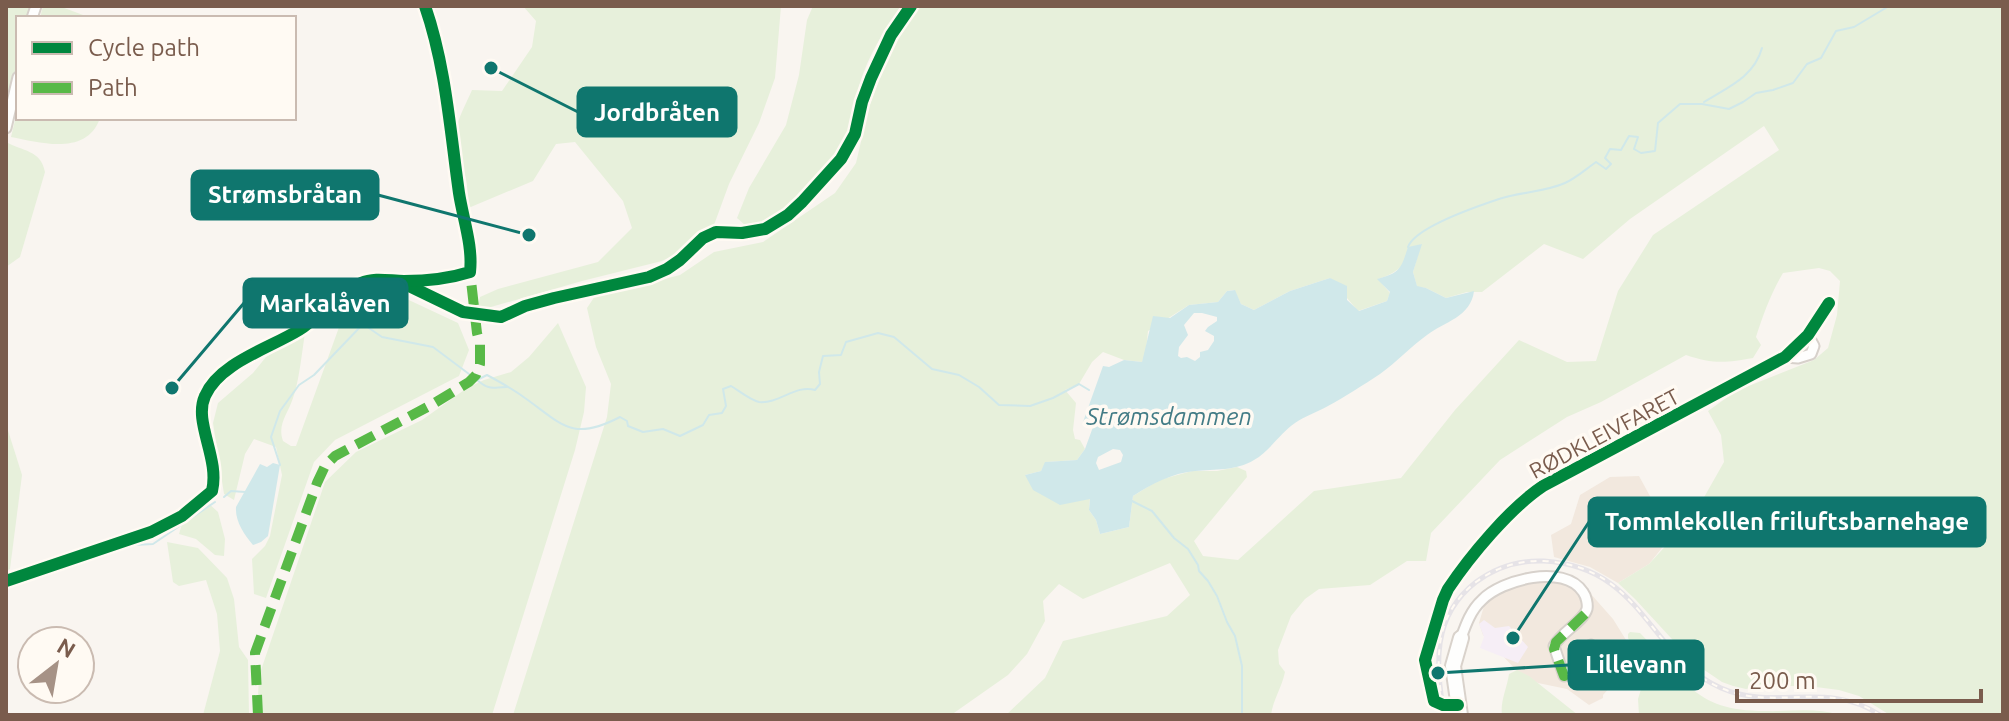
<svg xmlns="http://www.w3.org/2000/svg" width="2009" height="721" font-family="Ubuntu,sans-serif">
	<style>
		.residential { fill: #f2e8de }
		.education { fill: #f6eef6 }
		.green { fill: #e7f0db; fill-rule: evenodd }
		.water { fill: #d0e8ea; fill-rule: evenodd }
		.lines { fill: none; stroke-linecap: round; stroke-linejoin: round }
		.stream { stroke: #d0e8ea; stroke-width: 2 }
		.street-casing { stroke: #d7d1cb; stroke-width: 13 }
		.secondary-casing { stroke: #d9d2cb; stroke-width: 18 }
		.street { stroke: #fefefd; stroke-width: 9 }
		.secondary { stroke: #fefefd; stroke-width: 14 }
		.rail-casing { stroke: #e6e3e7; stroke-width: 5 }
		.rail { stroke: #fffaf3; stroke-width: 2; stroke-dasharray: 6; stroke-linecap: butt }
		.quiet { stroke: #58b947; stroke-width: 10; stroke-dasharray: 20 10; stroke-linecap: butt }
		.cycleway-casing { stroke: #fffaf3; stroke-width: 17 }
		.cycleway { stroke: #00873e; stroke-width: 12 }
		.labels { text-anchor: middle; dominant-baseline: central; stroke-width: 7; stroke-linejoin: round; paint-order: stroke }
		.street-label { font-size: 22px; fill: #7a5c4d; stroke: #fffaf3 }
		.water-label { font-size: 24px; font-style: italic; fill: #437c86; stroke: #fffaf3 }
		.leader { fill: none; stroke: #0f766e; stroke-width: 3 }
		.callout-dot { fill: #0f766e; stroke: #fffaf3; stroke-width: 3 }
		.callout { fill: #0f766e; stroke: #0f766e; stroke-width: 3 }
		.callout-label { font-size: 24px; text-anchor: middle; font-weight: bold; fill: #fff }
	</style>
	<rect width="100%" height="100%" fill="#f9f5f0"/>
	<g class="residential">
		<polygon points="1639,476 1668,529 1665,544 1649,564 1618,583 1590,567 1554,557 1551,535 1571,524 1580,495 1610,477"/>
		<polygon points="1550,580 1562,582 1590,593 1613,619 1641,664 1624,679 1620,676 1603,695 1603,698 1589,705 1567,689 1538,683 1518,672 1483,635 1479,623 1484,606 1499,591 1529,582"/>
	</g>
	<polygon class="education" points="1484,620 1495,628 1509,626 1528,647 1518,663 1480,648 1484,637 1479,624"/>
	<g class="green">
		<polygon points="6,6 32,6 27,18 18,18 18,58 6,110"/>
		<polygon points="43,6 59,6 91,18 40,18"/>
		<path d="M523 6H781L775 78 759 123 729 184 714 225 700 242 662 261 582 281 477 311 480 297 498 289 598 262 632 228 623 201 575 142 556 144 533 181 466 209C473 176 455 161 456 132 457 119 467 102 472 90L502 91 532 47 536 21Z"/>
		<path d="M813 6H901C885 29 868 56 860 83 856 97 856 112 851 126 842 150 788 214 764 223 759 224 751 224 745 225L737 218 749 188 786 125 799 75 807 20Z"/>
		<path d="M920 6H2003V715H1890L1859 696 1839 690 1808 686H1764L1746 689 1733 686 1722 682 1694 663 1635 599 1618 583 1649 564 1694 515 1724 462 1721 435 1708 411 1736 391 1814 360 1828 348 1837 315 1840 281 1830 271 1819 268 1783 273C1771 293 1763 315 1756 337L1761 345 1753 358C1726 363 1712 364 1686 355L1601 402 1567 417 1500 460 1431 533 1426 561H1407L1370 585 1319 589 1305 599 1291 616 1278 650 1279 664 1285 672C1282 687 1273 700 1271 715H1006L1045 678 1063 641 1167 616 1190 595 1170 563 1083 599 1059 584 1043 601 1045 621 1027 654 1008 675 951 715H513L607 417 611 384 596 347 587 308 597 293 630 288 680 275 714 252 763 242 835 193 856 163 869 107 886 60 909 21ZM1764 126 1779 150 1653 235 1618 291 1596 361 1567 362 1519 340 1455 410 1401 478 1314 491 1238 560 1203 556 1194 541 1247 477 1246 471 1237 467 1217 471H1192L1159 480 1133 496 1129 527 1100 534 1096 520 1089 510 1090 498 1025 475 1041 471 1046 462 1077 460 1085 449 1080 440 1075 439 1073 430 1076 403 1065 390 1079 384 1092 362 1103 352 1124 360 1142 362 1146 351 1148 331 1189 305 1218 302 1227 291 1234 290 1241 304 1254 310 1290 291 1330 278 1358 311 1387 301 1390 293 1378 279C1398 274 1408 260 1421 244L1413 272 1417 287 1426 288 1446 298 1467 292H1482L1544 244 1583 259 1630 219Z"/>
		<path d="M18 108V118H100C87 156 41 143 11 137Z"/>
		<path d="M6 142C22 151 41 150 45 172L20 257 6 267Z"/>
		<path d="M366 291 396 294 458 323 469 350 459 376 335 440 314 462 266 598 254 594 252 559 265 546 270 536 282 475 276 447 254 439 245 454 234 500 224 494 213 423 218 403 253 373 266 357 305 333C302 352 299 382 293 398 288 414 277 424 283 441L291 446H296L346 308Z"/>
		<polygon points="558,323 586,387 584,412 575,450 492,715 257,715 259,676 325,482 356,452 422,420 467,388 484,380 511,372 529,357"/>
		<polygon points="6,424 22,475 10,569 6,571"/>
		<polygon points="208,503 218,512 225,539 224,556 215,555 196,539 179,534 182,524"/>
		<polygon points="167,542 198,548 227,578 234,599 239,647 248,660 249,715 203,715 220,651 217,614 206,580 179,586 173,582"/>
		<path d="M1630 632 1640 633C1685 678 1692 711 1765 711 1790 712 1815 707 1839 715H1639L1638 699 1642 686V664L1628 638V634Z"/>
		<path d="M1517 670 1529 676 1578 715H1502C1500 702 1507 688 1509 674Z"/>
	</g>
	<g class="water">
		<path d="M1422 244 1413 272 1417 286 1426 288 1446 298 1474 291C1471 317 1444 322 1427 335 1410 347 1397 362 1380 374 1363 385 1345 397 1328 406 1317 412 1305 416 1295 423 1280 433 1270 451 1254 460 1236 471 1215 469 1195 471 1172 473 1152 484 1133 496L1129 527 1100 534 1096 520 1089 510 1090 499 1060 505 1033 490 1025 475 1041 471 1045 462 1077 460 1085 449 1093 427 1089 420 1083 422 1103 366 1109 367 1124 360 1142 362 1153 316 1170 318 1189 305 1218 302 1227 291 1235 290 1241 304 1254 310 1290 291 1330 278 1347 286V300L1359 311 1387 301 1390 292 1377 279C1400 273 1401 269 1408 247ZM1194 313H1202L1217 317V321L1208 327 1205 331 1214 336V341L1208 350 1200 352V357L1195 361 1187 357 1181 358 1178 356 1179 347 1188 335 1184 325ZM1113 449 1120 450 1123 455 1121 462 1099 470 1096 463 1098 457Z"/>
		<path d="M273 463 280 465 268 536 261 542 253 545C244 534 235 521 236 507L260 464 267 467Z"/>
	</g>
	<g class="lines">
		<g class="stream">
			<path d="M1704 102C1728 87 1754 77 1762 48"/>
			<path d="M1408 247C1415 227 1478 206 1499 199 1520 192 1545 192 1565 183 1576 178 1586 169 1596 162L1606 169 1611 164 1605 158 1610 149 1621 150 1629 136 1638 137 1634 149 1641 153 1655 151 1658 123 1680 104H1702L1729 109 1743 102 1756 93 1773 90 1793 83 1807 64 1821 58 1836 31 1854 27 1889 6"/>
			<path d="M477 380C490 391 492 387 507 387"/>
			<path d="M280 465 271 437 280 411 299 385 314 375 363 324 382 337 433 347 477 380 487 375C500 382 513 389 525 398 563 425 572 442 620 417L627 421 628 426 643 432 663 429 680 436 703 425 709 415 722 413 726 406 723 389 731 386C738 390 750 400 759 402 779 404 796 384 815 390L820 384 819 372 823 356 841 355 846 342 878 333 894 337 932 369 959 375 979 387 999 405 1030 406 1053 398 1079 384 1089 390"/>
			<polyline points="224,497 231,491 245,492"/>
			<polyline points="1132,501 1152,511 1174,538 1188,549 1198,565 1199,571 1208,581 1217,596 1227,622 1235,636 1242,666 1242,715"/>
			<polyline points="31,577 45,575 134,545 153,544 215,502"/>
		</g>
		<g class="street-casing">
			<g id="street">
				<polyline points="32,18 36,6"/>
				<polyline points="6,128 18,77"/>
				<polyline points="402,283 463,312 501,317 525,306 554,298 649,277 667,269 680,260 703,238 716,232 742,233 765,229 788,215 802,202 841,159 855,134 862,102 871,78 891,35 911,6"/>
				<polyline points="1785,357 1798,358 1811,354 1814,346 1808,335"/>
				<path d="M6 581 151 532 182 516 212 491C220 458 193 422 205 396 219 363 270 348 299 330 320 317 337 292 361 283 375 277 390 281 404 281 426 281 448 279 470 272 473 246 463 219 459 193 450 130 446 67 425 6"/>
				<path d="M1461 638C1466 624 1471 610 1482 600 1501 580 1564 563 1583 592 1586 596 1588 604 1587 609 1583 622 1561 632 1554 646L1564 676 1580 663 1591 645"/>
				<path d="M1458 705H1443L1434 701 1425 660 1443 600 1448 589C1470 556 1510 508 1543 486L1785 357 1808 335 1829 303"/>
			</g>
		</g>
		<g class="secondary-casing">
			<polyline id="secondary" points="1460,715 1453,666 1461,638"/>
		</g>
		<use href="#street" class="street"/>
		<use href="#secondary" class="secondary"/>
		<g class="rail-casing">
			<path id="rail" d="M1444 715C1436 665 1431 617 1476 582 1496 567 1520 560 1544 561 1644 567 1648 656 1721 688 1776 712 1825 679 1880 715"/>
		</g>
		<use href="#rail" class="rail"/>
		<g class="quiet">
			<polyline points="1585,614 1556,642 1554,649 1564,676 1580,663 1591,645"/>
			<polyline points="258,715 255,653 317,483 325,466 335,456 433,404 469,382 476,375 480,364 480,344 477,333 470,272"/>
		</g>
		<g class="cycleway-casing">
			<g id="cycleway">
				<polyline points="403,283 463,312 501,317 525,306 554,298 649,277 667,269 680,260 703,238 716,232 742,233 765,229 788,215 802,202 841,159 855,134 862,102 871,78 891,35 911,6"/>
				<path d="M6 581 151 532 182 516 212 491C220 458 193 422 205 396 219 363 270 348 299 330 320 317 337 292 361 283 375 277 390 281 404 281 426 281 448 279 470 272 473 246 463 219 459 193 450 130 446 67 425 6"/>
				<path d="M1458 705H1443L1434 701 1425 660 1443 600 1448 589C1470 556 1510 508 1543 486L1785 357 1808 335 1829 303"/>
			</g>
		</g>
		<use href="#cycleway" class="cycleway"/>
	</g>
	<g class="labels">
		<g class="street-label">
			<text transform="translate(1604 433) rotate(-28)">RØDKLEIVFARET</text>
		</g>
		<g class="water-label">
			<text x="1169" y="416">Strømsdammen</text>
		</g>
	</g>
	<path class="leader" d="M491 68L578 112M529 235L378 195M172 388L244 303M1513 638L1589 522M1438 673L1569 665"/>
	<g class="callout-dot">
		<circle cx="491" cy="68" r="8"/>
		<circle cx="529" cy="235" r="8"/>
		<circle cx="172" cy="388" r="8"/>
		<circle cx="1513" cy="638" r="8"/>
		<circle cx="1438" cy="673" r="8"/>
	</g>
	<g class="callout">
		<rect x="578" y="88" width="158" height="48" rx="8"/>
		<rect x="192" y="171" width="186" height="48" rx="8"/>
		<rect x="244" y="279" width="163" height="48" rx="8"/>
		<rect x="1589" y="498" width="396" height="48" rx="8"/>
		<rect x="1569" y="641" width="134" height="48" rx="8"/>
	</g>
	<g class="callout-label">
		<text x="657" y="121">Jordbråten</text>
		<text x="285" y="203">Strømsbråtan</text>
		<text x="325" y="312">Markalåven</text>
		<text x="1787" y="530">Tommlekollen friluftsbarnehage</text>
		<text x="1636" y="673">Lillevann</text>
	</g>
	<rect width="2009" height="721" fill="none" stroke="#7a5c4d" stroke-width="16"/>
	<rect x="16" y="16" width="280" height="104" fill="#fffaf3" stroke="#cabbb1" stroke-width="2"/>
	<rect x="32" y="42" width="40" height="12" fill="#00873e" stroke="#cabbb1" stroke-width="2"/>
	<text x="88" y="56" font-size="24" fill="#7a5c4d">Cycle path</text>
	<rect x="32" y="82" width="40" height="12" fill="#58b947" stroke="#cabbb1" stroke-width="2"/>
	<text x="88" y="96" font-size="24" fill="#7a5c4d">Path</text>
	<g transform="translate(56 665) rotate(31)"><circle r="38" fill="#fffaf3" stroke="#cabbb1" stroke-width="2"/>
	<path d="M0-6L14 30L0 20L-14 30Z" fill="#a69286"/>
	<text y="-12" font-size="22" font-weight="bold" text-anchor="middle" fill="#7a5c4d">N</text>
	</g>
	<path d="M1737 689v12h244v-12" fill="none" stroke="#7a5c4d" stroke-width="4"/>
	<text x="1749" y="689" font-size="24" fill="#7a5c4d" stroke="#fffaf3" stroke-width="6" paint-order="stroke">200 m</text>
</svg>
